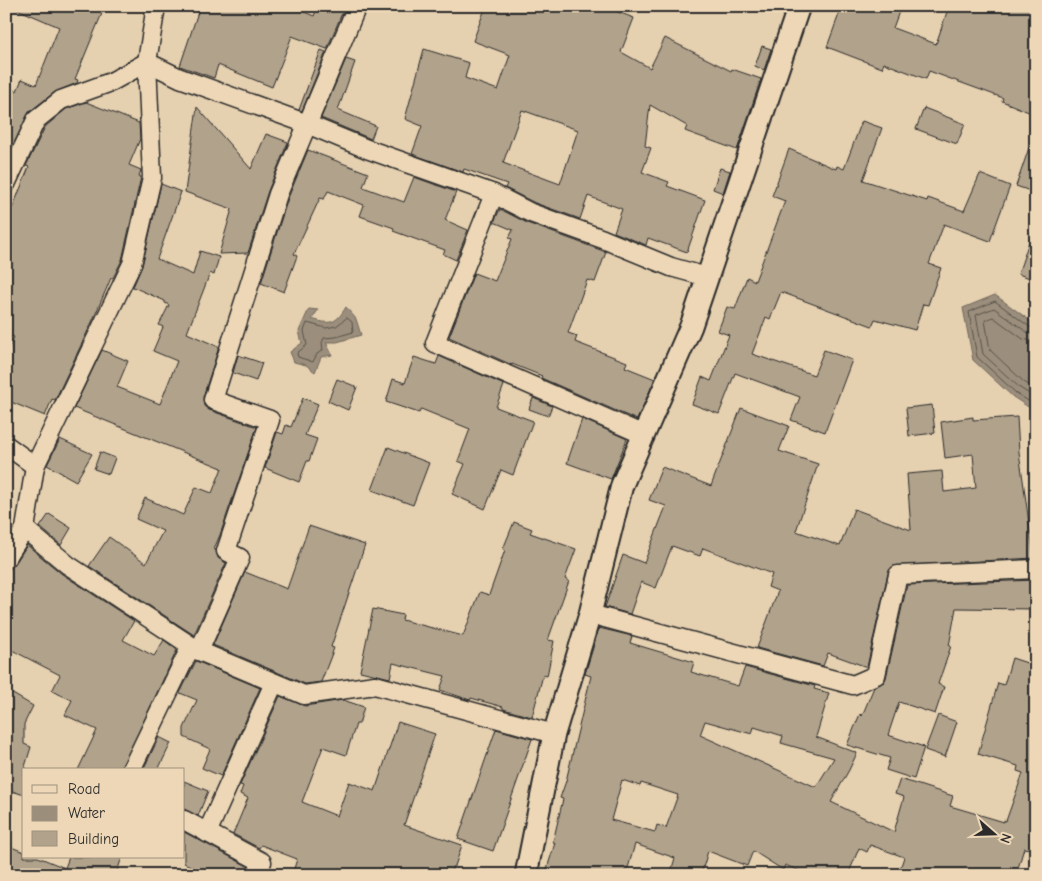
<svg xmlns="http://www.w3.org/2000/svg" width="1042" height="881" font-family="'Comic Neue',sans-serif">
	<style>
		.water { fill: #9b8e7b; stroke: #6e665b }
		.lines { fill: none; stroke-linecap: round; stroke-linejoin: round }
		.shore { stroke: #58534b; stroke-width: 1 }
		.building { fill: #b1a28b; stroke: #2b2b2b; fill-rule: evenodd }
		.minor-casing { stroke: #2b2b2b; stroke-width: 21 }
		.tertiary-casing { stroke: #2b2b2b; stroke-width: 25 }
		.minor { stroke: #edd7b6; stroke-width: 18 }
		.tertiary { stroke: #edd7b6; stroke-width: 21 }
	</style>
	<rect width="100%" height="100%" fill="#e5d0b0"/>
	<filter id="ink" filterUnits="userSpaceOnUse"><feTurbulence type="fractalNoise" baseFrequency=".02" numOctaves="2"/><feDisplacementMap in="SourceGraphic" scale="10" xChannelSelector="R" yChannelSelector="G"/><feConvolveMatrix kernelMatrix="1 2 1 2 8 2 1 2 1" color-interpolation-filters="sRGB"/></filter>
	<g filter="url(#ink)">
		<g class="water">
			<polygon points="995,295 1036,325 1036,412 1013,397 973,360 963,308"/>
			<path d="M346 307 356 319 361 335 337 342H326L332 355 321 357 315 372 306 365 294 362 290 352 302 343 299 331 309 309 318 310 312 319C330 325 336 324 346 307Z"/>
		</g>
		<g class="lines">
			<g class="shore">
				<polygon points="347,318 352,322 353,332 336,337 324,338 322,343 323,350 317,354 313,362 298,357 297,353 307,345 304,331 307,323 326,328 336,326"/>
				<polyline points="1036,328 1031,328 995,301 969,312 977,357 1016,393 1036,406"/>
				<polyline points="1036,335 1028,333 994,308 976,315 983,354 1020,388 1036,398"/>
				<polyline points="1036,342 1023,339 993,317 985,320 990,350 1024,382 1036,389"/>
			</g>
		</g>
		<g class="building">
			<polygon points="10,6 105,6 75,79 78,80 77,83 55,92 29,112 8,156 6,155 6,87 17,91 22,79 36,85 59,27"/>
			<polygon points="200,6 290,6 314,16 318,6 345,6 327,49 292,36 272,87 218,65 214,78 180,66"/>
			<path d="M486 6H602L634 18 621 52 650 68 665 38 731 71 732 69 761 79 737 150 685 131 687 126 650 105 645 146 651 148 642 172 669 182 667 186 705 200 687 252 648 238 646 245 614 232 622 209 588 196 580 219 535 203 505 188 507 184 464 169 463 172 412 154 422 126 405 119 424 49 469 63 465 78 498 90 510 55 473 41ZM522 110 578 130 560 184 503 163Z"/>
			<polygon points="842,6 901,6 893,28 936,44 949,6 1036,6 1036,115 1002,101 1003,98 929,71 926,79 884,63 882,68 827,47"/>
			<polygon points="762,46 771,49 764,70 755,66"/>
			<polygon points="321,50 326,52 302,111 299,110"/>
			<polygon points="346,59 355,62 338,110 376,126 371,139 321,118"/>
			<polygon points="86,102 139,123 140,139 129,165 141,170 139,176 141,177 122,260 113,278 111,278 93,320 55,400 52,399 45,416 6,400 6,355 14,337 6,334 6,224 29,167 26,166 45,127 66,109"/>
			<polygon points="197,107 251,169 266,134 288,142 268,191 248,253 219,254 232,209 185,192"/>
			<polygon points="924,108 965,124 957,144 916,129"/>
			<polygon points="862,121 882,128 863,180 927,201 928,198 964,211 980,174 1010,186 990,241 944,224 929,264 941,268 928,305 923,304 915,330 875,319 872,326 781,292 770,319 766,317 752,354 814,375 824,350 852,360 825,432 791,420 800,397 735,373 719,414 692,404 702,377 711,381 729,335 718,331 727,307 735,309 747,277 755,281 785,201 772,196 789,149 836,169 837,166 844,169"/>
			<polygon points="1033,136 1036,137 1036,193 1016,186"/>
			<polygon points="308,150 368,173 363,187 404,202 414,177 456,192 445,220 468,230 456,260 443,254 445,250 393,231 394,228 360,216 364,205 328,191 324,199 320,198 294,254 297,256 284,292 261,283 288,198"/>
			<polygon points="720,168 730,171 723,193 713,189"/>
			<polygon points="161,184 181,192 157,259 193,275 200,251 219,257 214,275 210,273 187,333 219,347 203,397 204,406 209,410 257,427 220,535 214,549 216,550 218,558 226,563 194,635 89,566 109,537 146,563 163,531 136,519 145,498 183,515 196,487 212,493 222,468 74,408 102,350 128,361 117,387 160,404 177,361 153,351 163,327 159,325 169,305 165,303 165,301 133,287 142,266"/>
			<polygon points="500,209 527,223 606,252 595,282 587,280 568,333 577,336 575,342 627,362 625,367 655,379 637,420 541,378 542,376 512,364 512,365 449,337 474,273 495,281 512,239 509,238 513,230 494,222"/>
			<polygon points="1033,230 1036,231 1036,280 1018,274"/>
			<polygon points="238,355 262,363 256,381 233,373"/>
			<polygon points="439,356 504,385 496,407 533,421 513,475 501,470 485,509 452,494 465,464 458,461 470,429 421,409 419,413 386,402 393,379 405,383 414,357 436,364"/>
			<polygon points="337,379 357,387 348,410 328,401"/>
			<polygon points="303,398 318,404 305,435 317,439 309,461 307,461 299,482 265,468 277,432 283,434 286,425 291,427"/>
			<polygon points="533,398 552,406 548,416 529,409"/>
			<polygon points="932,405 935,433 909,436 906,408"/>
			<polygon points="741,408 789,426 779,451 818,464 796,531 840,546 854,509 911,530 907,474 942,471 944,492 976,488 973,454 945,458 941,422 973,417 973,420 1017,417 1019,452 1034,558 893,566 888,573 867,667 828,653 823,666 757,648 778,591 768,587 772,574 703,548 700,556 672,546 656,588 641,582 630,614 605,607 623,555 644,563 666,506 649,500 662,467 711,486"/>
			<polygon points="582,419 627,439 611,479 567,463"/>
			<polygon points="60,439 92,454 76,481 47,465"/>
			<polygon points="388,447 429,463 413,505 372,490"/>
			<polygon points="100,452 115,458 109,474 94,469"/>
			<polygon points="49,514 71,528 61,545 40,527"/>
			<polygon points="514,522 532,529 530,533 576,549 565,579 569,581 548,640 554,641 547,676 543,675 532,717 503,709 503,707 471,698 470,700 440,690 445,676 393,663 390,678 360,671 373,609 403,615 402,620 463,636 480,592 489,595 505,550 503,549"/>
			<polygon points="309,526 365,545 331,647 334,648 321,682 305,684 213,645 245,572 287,589"/>
			<polygon points="27,545 62,574 134,621 123,640 154,656 164,640 177,650 121,770 78,770 97,730 65,715 72,700 52,691 60,675 6,647 6,573 15,564"/>
			<polygon points="1036,580 1036,609 956,608 949,646 951,646 938,684 944,687 935,714 899,702 888,735 924,747 914,779 886,770 890,758 847,745 860,714 862,716 874,687 884,682 886,678 907,585"/>
			<path d="M599 628 632 636 630 643 694 662 691 672 738 686 745 667 815 686 814 689 829 693 816 737 857 753 849 770 831 802 894 832 904 797 895 794 900 779 953 796 950 806 1004 822V820L1006 821 1023 773 1017 771 1018 766 978 754 998 683 1004 685 1012 658 1036 666V832L1030 849 1024 848 1016 875H898L904 857 870 845 867 852 859 848 848 875H810L785 865 783 870 753 851 747 866 708 851 701 875H670L675 858 635 844 628 868 626 867 624 875H545L555 843 553 842 563 799 560 798 566 781 591 676 585 674ZM705 721 752 734 754 727 783 736 781 743 834 758 816 787 700 735ZM622 780 640 786 641 783 678 795 666 828 657 825 655 832 611 820Z"/>
			<polygon points="196,661 260,688 221,776 202,768 210,749 184,737 184,728 197,700 180,693"/>
			<polygon points="6,690 33,706 24,724 24,744 31,747 24,770 24,795 6,789"/>
			<polygon points="280,696 305,706 343,700 364,707 359,724 356,724 346,755 323,747 302,802 337,816 349,782 375,791 398,722 435,734 404,825 462,845 455,866 453,866 450,875 292,875 297,859 261,845 259,848 233,834 248,798 240,794 243,786 240,785"/>
			<polygon points="938,715 957,722 945,757 925,750"/>
			<polygon points="496,729 532,739 493,851 458,839"/>
			<polygon points="159,737 171,743 158,770 143,770"/>
			<polygon points="184,781 208,791 198,816 184,809"/>
			<polygon points="184,832 249,867 247,875 209,875 184,863"/>
			<polygon points="6,845 24,852 24,857 38,857 65,868 69,857 122,857 116,875 6,875"/>
		</g>
		<g class="lines">
			<g class="minor-casing">
				<g id="minor">
					<polyline points="156,6 147,62 180,78 302,122 367,149 494,194 531,213 603,239 671,267 707,277"/>
					<polyline points="6,184 36,120 61,100 111,82 147,62 152,178 132,264 35,466 25,529 6,558"/>
					<polyline points="494,194 435,343 644,435"/>
					<polyline points="6,445 35,466"/>
					<polyline points="25,529 68,565 199,651 304,695 375,685 554,734"/>
					<polyline points="590,614 853,685 876,675 898,575 1036,569"/>
					<polyline points="199,651 240,558 226,551 270,420 213,400 278,194 357,6"/>
					<polyline points="131,770 191,646"/>
					<polyline points="184,820 262,862 257,875"/>
					<polyline points="207,833 274,683"/>
				</g>
			</g>
			<g class="tertiary-casing">
				<polyline id="tertiary" points="526,875 554,734 590,614 622,485 691,326 799,6"/>
			</g>
			<use href="#minor" class="minor"/>
			<use href="#tertiary" class="tertiary"/>
		</g>
	</g>
	<rect width="1042" height="881" fill="none" stroke="#edd7b6" stroke-width="25"/>
	<rect x="12" y="12" width="1017" height="856" fill="none" stroke="#2b2b2b" stroke-width="2" filter="url(#ink)"/>
	<rect x="22" y="768" width="162" height="90" fill="#edd7b6" stroke="#9f927e"/>
	<rect x="32" y="785" width="25" height="8" fill="#edd7b6" stroke="#9f927e"/>
	<text x="68" y="794" font-size="15" fill="#2b2b2b">Road</text>
	<rect x="32" y="806" width="25" height="15" fill="#9b8e7b" stroke="#9f927e"/>
	<text x="68" y="818" font-size="15" fill="#2b2b2b">Water</text>
	<rect x="32" y="831" width="25" height="15" fill="#b1a28b" stroke="#9f927e"/>
	<text x="68" y="844" font-size="15" fill="#2b2b2b">Building</text>
	<g transform="translate(994 834) rotate(110)" stroke="#edd7b6" stroke-width="4" paint-order="stroke">
	<path d="M0-4L9 19L0 12L-9 19Z" fill="#2b2b2b"/>
	<text y="-8" font-size="14" font-weight="bold" text-anchor="middle" fill="#2b2b2b">N</text>
	</g>
</svg>
